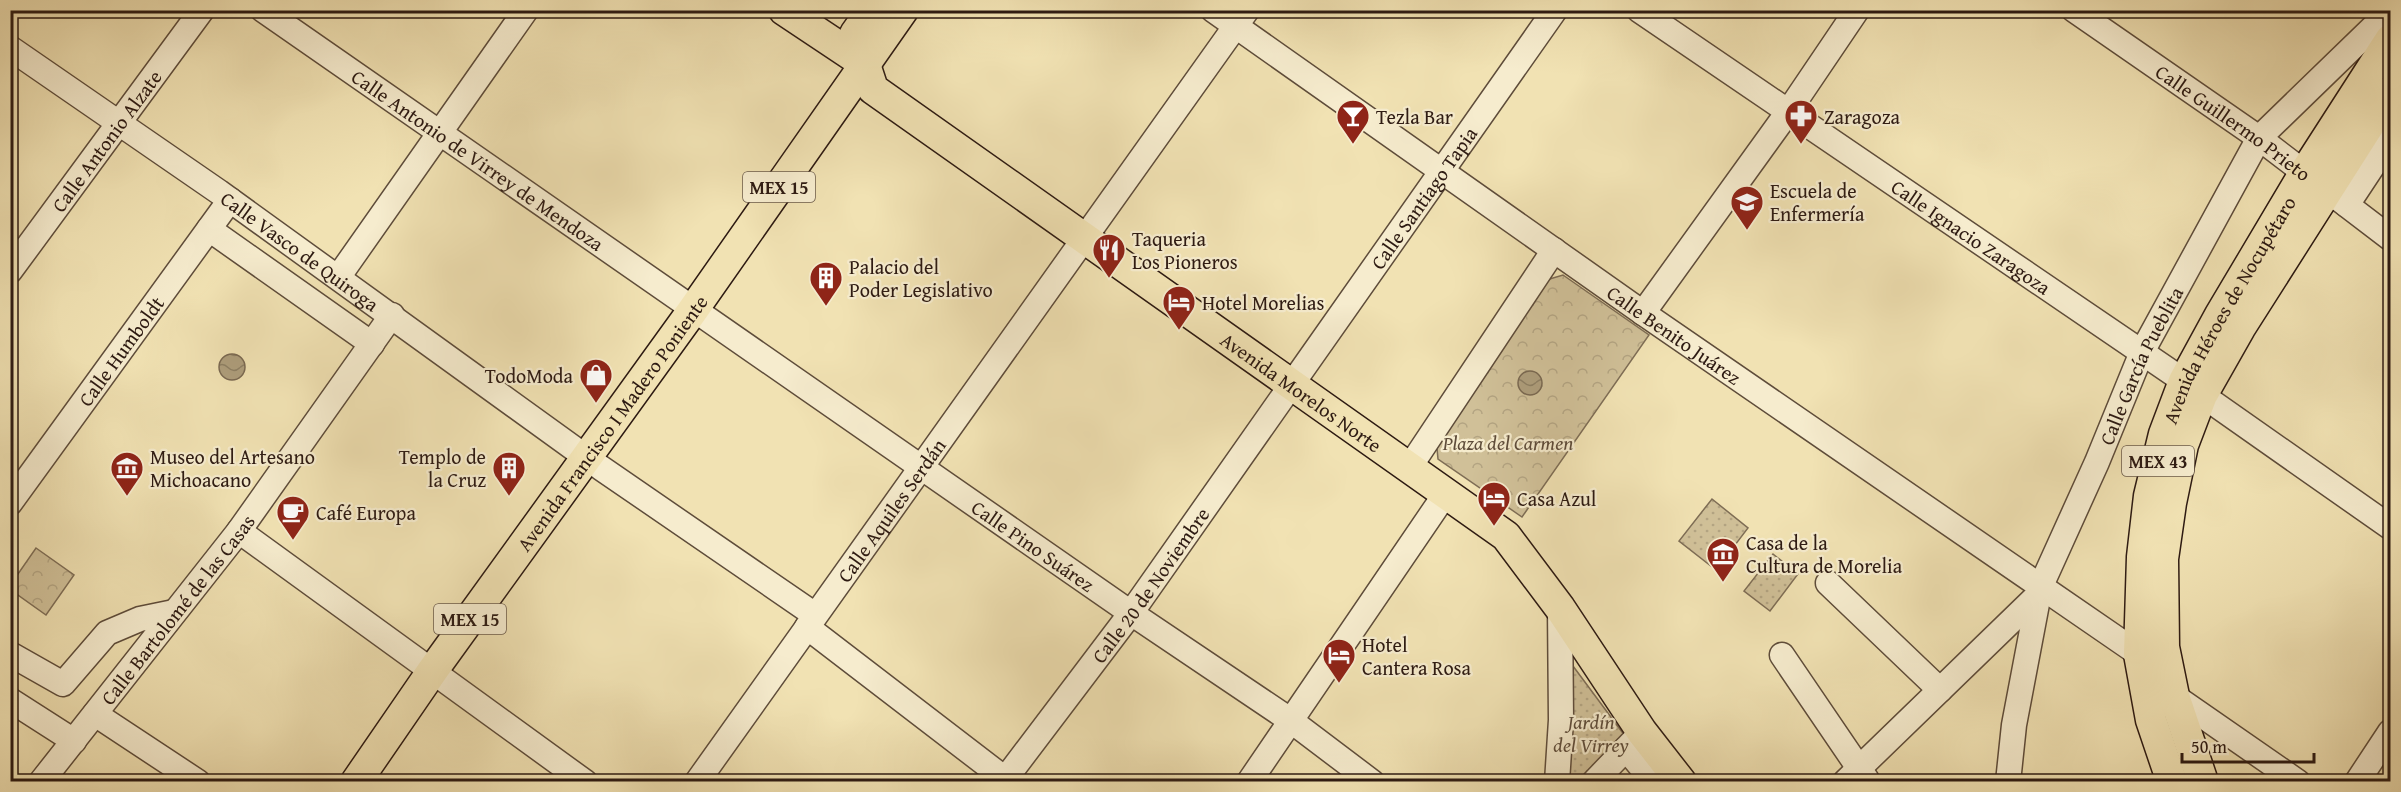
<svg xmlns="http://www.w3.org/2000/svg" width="2401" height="792" font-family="'Gentium Book Plus',serif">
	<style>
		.park { fill: url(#park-crowns); stroke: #7e6d55; stroke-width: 1.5; fill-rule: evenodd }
		.garden { fill: url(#garden-dots); stroke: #7e6d55; stroke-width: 1.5 }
		.water { fill: url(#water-waves); stroke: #7a6952; stroke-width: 1.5 }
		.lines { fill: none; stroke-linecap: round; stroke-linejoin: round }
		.minor-casing { stroke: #5e4c3a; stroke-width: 27 }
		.major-casing { stroke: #2d1a12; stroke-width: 33 }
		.minor { stroke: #f6ecce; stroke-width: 24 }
		.major { stroke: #f1e2b3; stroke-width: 30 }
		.labels { text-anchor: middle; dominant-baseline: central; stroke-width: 4.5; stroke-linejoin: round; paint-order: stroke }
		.shield { fill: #f6ecce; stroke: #69594a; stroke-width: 1.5 }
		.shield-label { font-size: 18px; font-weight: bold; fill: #2d1a12 }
		.poi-label { font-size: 20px; fill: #2d1a12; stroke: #f6ecce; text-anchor: start }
		.street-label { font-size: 20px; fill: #2d1a12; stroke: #f6ecce }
		.park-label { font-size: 20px; font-style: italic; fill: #5e4c3a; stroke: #f6ecce }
	</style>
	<defs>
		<pattern id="park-crowns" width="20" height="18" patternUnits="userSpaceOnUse" patternTransform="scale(1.5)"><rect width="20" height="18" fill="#d0c098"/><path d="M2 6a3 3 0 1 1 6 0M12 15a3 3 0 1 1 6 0" fill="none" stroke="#b3a482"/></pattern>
		<pattern id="garden-dots" width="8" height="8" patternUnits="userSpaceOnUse" patternTransform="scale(1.5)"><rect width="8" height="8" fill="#d0c098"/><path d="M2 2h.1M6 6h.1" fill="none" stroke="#b3a482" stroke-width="1.8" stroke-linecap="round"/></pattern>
		<pattern id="water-waves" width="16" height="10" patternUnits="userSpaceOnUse" patternTransform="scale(1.5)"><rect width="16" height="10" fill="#ae9e7c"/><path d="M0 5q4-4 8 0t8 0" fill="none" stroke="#8e8064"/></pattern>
	</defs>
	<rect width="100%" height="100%" fill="#f1e2b3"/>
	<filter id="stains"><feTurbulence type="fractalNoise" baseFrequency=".00333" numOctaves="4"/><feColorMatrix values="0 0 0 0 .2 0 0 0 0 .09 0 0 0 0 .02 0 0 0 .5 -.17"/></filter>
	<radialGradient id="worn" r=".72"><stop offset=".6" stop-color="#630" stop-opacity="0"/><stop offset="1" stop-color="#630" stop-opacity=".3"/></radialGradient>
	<g class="park">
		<path d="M1563 275 1649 335 1522 517 1438 459 1436 437 1543 281ZM1519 381 1540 389 1534 394 1520 388Z"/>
		<polygon points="36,548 74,575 46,615 11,590 11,584"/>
	</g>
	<g class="garden">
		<polygon points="1712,499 1748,528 1716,570 1679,541"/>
		<polygon points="1773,554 1798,574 1770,611 1744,591"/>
		<polygon points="1570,662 1625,736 1577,781 1563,782"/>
	</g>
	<g class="water">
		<circle cx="232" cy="367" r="13"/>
		<circle cx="1530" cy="383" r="12"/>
	</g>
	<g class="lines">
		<g class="minor-casing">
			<g id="minor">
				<path id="s1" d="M263 10 1131 613 1290 720 1372 782"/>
				<path id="s2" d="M1213 10 1643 313 2139 654"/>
				<path id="s3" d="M1639 10 2184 381"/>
				<path id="s4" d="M2074 10 2259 138 2390 238"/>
				<path id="s5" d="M10 48 219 192 601 468 815 615"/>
				<polyline points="2347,205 2390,140"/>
				<polyline points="209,229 372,344"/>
				<path id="s6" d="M10 271 202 10"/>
				<polyline points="339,276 526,10"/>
				<polyline points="1643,313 1788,112 1857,10"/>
				<polyline points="2202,395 2390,527"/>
				<polyline points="1409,468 1554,250"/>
				<path id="s7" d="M10 503 230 200"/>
				<polyline points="239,531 585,782"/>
				<polyline points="1828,583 1940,690"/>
				<polyline points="807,627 1009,782"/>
				<polyline points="10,654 63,684 107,633 140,619 174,612"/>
				<polyline points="1782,655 1867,780"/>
				<polyline points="2174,696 2298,782"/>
				<polyline points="10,700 74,741"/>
				<polyline points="95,714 198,782"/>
				<polyline points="1626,749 1654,782"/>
				<path id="s8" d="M41 782 239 531 392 315"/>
				<path id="s9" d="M697 782 1247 10"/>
				<path id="s10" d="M1003 782 1131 613 1555 10"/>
				<polyline points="1249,782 1446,493"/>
				<polyline points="1557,782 1561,720 1560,608"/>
				<polyline points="1594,782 1642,732"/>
				<polyline points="1845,782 2039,594"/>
				<path id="s11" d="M2008 782 2014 725 2040 588 2097 462 2142 352 2259 138 2390 11"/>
				<polyline points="2357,782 2390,732"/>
			</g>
		</g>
		<g class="major-casing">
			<g id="major">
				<polyline points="784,10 865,64"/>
				<path id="s12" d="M872 10 855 34 873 89 1506 536 1560 608 1642 732 1681 782"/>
				<path id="s13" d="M356 782 433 670 693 310 903 10"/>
				<path id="s14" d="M2172 782 2151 720 2139 654 2142 557 2149 496 2164 434 2184 381 2220 315 2305 172 2390 40"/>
				<polyline points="2203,782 2174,696 2164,647 2163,559 2171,503 2183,445 2202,395 2240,328 2390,92"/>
			</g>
		</g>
		<use href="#minor" class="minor"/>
		<use href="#major" class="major"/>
	</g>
	<defs>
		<g id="bar-pin" transform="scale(1.725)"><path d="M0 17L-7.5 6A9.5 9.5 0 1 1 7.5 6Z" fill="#8f2418" stroke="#f6ecce"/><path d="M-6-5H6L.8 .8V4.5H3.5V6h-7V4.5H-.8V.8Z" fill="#fff"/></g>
		<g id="pharmacy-pin" transform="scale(1.725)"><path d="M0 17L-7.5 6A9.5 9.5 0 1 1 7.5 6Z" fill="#8f2418" stroke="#f6ecce"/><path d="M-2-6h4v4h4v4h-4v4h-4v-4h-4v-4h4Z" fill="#fff"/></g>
		<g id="school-pin" transform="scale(1.725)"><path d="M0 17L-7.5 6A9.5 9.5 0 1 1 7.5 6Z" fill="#8f2418" stroke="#f6ecce"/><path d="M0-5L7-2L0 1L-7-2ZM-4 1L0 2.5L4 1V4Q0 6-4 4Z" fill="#fff"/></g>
		<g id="restaurant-pin" transform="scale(1.725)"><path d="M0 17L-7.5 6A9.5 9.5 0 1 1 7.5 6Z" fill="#8f2418" stroke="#f6ecce"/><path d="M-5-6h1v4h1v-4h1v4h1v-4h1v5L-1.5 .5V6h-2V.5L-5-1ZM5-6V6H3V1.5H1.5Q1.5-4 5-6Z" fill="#fff"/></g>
		<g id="building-pin" transform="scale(1.725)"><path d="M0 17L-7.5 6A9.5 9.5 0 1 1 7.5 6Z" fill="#8f2418" stroke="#f6ecce"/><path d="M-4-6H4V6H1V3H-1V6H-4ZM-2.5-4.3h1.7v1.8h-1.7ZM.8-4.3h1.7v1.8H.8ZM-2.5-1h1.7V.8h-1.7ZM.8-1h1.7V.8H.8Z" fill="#fff"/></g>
		<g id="hotel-pin" transform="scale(1.725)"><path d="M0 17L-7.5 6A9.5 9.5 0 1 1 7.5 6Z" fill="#8f2418" stroke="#f6ecce"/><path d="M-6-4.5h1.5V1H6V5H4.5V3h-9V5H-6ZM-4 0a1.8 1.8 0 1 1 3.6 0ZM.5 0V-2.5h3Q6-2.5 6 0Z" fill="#fff"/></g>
		<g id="shop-pin" transform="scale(1.725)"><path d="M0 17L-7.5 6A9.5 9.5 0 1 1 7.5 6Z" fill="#8f2418" stroke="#f6ecce"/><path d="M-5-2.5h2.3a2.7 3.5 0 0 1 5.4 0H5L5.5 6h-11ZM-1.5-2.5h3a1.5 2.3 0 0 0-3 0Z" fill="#fff"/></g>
		<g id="museum-pin" transform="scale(1.725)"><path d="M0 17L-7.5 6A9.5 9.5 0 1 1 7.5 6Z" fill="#8f2418" stroke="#f6ecce"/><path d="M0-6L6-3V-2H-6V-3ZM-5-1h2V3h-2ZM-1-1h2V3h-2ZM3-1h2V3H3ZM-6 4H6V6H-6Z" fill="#fff"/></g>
		<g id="cafe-pin" transform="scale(1.725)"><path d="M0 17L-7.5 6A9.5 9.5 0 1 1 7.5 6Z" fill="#8f2418" stroke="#f6ecce"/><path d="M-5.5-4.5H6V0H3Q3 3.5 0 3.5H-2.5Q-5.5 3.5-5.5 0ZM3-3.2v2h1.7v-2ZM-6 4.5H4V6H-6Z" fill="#fff"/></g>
	</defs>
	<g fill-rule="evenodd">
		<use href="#bar-pin" x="1353" y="116"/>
		<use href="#pharmacy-pin" x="1801" y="116"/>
		<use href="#school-pin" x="1747" y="202"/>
		<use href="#restaurant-pin" x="1109" y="250"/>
		<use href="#building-pin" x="826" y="278"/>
		<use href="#hotel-pin" x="1179" y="302"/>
		<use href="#shop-pin" x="596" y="375"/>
		<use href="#museum-pin" x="127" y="468"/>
		<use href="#building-pin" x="509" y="468"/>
		<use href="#hotel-pin" x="1494" y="498"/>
		<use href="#cafe-pin" x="293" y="512"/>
		<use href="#museum-pin" x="1723" y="554"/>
		<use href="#hotel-pin" x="1339" y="655"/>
	</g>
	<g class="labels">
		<g class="shield">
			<rect x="743" y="172" width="72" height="30" rx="4.5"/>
			<rect x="2122" y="446" width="72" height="30" rx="4.5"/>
			<rect x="434" y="604" width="72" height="30" rx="4.5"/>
		</g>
		<g class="shield-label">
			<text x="779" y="187">MEX 15</text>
			<text x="2158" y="461">MEX 43</text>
			<text x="470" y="619">MEX 15</text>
		</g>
		<g class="poi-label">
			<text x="1376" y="116">Tezla Bar</text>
			<text x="1824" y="116">Zaragoza</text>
			<text x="1770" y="190">Escuela de<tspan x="1770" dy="23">Enfermería</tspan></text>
			<text x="1132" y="238">Taqueria<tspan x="1132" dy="23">Los Pioneros</tspan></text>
			<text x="849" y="266">Palacio del<tspan x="849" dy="23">Poder Legislativo</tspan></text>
			<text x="1202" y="302">Hotel Morelias</text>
			<text x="573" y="375" text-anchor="end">TodoModa</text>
			<text x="150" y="456">Museo del Artesano<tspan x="150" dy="23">Michoacano</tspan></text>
			<text x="486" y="456" text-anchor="end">Templo de<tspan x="486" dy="23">la Cruz</tspan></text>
			<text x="1517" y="498">Casa Azul</text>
			<text x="316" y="512">Café Europa</text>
			<text x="1746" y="542">Casa de la<tspan x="1746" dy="23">Cultura de Morelia</tspan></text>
			<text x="1362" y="644">Hotel<tspan x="1362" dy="23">Cantera Rosa</tspan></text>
		</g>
		<g class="street-label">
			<text stroke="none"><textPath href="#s4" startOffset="195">Calle Guillermo Prieto</textPath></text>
			<text stroke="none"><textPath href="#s6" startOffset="162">Calle Antonio Alzate</textPath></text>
			<text stroke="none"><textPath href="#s1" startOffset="262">Calle Antonio de Virrey de Mendoza</textPath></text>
			<text stroke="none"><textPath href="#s10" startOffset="720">Calle Santiago Tapia</textPath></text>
			<text stroke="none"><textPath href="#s3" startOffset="402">Calle Ignacio Zaragoza</textPath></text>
			<text stroke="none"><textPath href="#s5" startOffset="354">Calle Vasco de Quiroga</textPath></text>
			<text stroke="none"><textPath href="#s14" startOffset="495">Avenida Héroes de Nocupétaro</textPath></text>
			<text stroke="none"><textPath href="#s2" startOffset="564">Calle Benito Juárez</textPath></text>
			<text stroke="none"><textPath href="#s7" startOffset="188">Calle Humboldt</textPath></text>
			<text stroke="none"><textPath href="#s11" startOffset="441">Calle García Pueblita</textPath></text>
			<text stroke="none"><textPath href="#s12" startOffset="612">Avenida Morelos Norte</textPath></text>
			<text stroke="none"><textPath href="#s13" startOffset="441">Avenida Francisco I Madero Poniente</textPath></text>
			<text stroke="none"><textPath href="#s9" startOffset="334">Calle Aquiles Serdán</textPath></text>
			<text stroke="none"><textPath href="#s1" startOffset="938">Calle Pino Suárez</textPath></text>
			<text stroke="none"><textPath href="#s10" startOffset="246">Calle 20 de Noviembre</textPath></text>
			<text stroke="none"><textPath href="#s8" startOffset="220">Calle Bartolomé de las Casas</textPath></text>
		</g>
		<g class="park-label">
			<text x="1508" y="442">Plaza del Carmen</text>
			<text x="1591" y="721">Jardín<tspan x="1591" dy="23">del Virrey</tspan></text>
		</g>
	</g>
	<rect width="2401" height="792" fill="none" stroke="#f1e2b3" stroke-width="36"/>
	<rect x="12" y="12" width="2377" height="768" fill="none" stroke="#2d1a12" stroke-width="3"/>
	<rect x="18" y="18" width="2365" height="756" fill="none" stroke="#2d1a12" stroke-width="1.5"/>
	<path d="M2182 753v9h132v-9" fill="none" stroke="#2d1a12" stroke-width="3"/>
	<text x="2191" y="753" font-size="18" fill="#2d1a12" stroke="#f6ecce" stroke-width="4.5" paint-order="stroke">50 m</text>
	<rect width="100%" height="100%" filter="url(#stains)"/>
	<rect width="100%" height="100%" fill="url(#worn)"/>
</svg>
